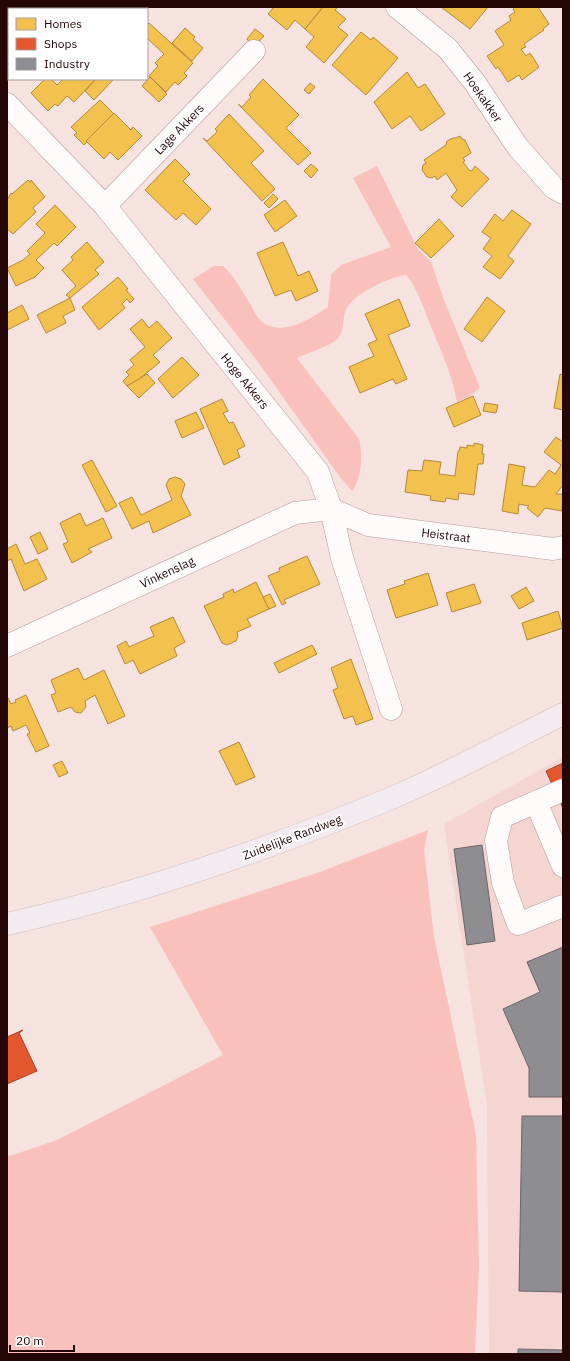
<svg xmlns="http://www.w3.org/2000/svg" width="570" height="1361" font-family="'IBM Plex Sans',sans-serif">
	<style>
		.built { fill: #f4d5d2 }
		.green { fill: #fac0bb }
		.homes { fill: #f2c14e; stroke: #b48938 }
		.shops { fill: #e4572e; stroke: #aa3f22 }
		.industry { fill: #8d8d92; stroke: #6e6468 }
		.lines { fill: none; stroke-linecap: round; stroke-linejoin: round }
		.minor-casing { stroke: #b59d9b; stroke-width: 23 }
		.major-casing { stroke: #ccbebd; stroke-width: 23 }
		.minor { stroke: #fefbfa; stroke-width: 22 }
		.major { stroke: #f3ebef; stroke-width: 22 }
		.labels { text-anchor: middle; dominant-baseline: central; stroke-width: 4; stroke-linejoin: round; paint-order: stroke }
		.street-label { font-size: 12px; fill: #240606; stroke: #fff }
	</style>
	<rect width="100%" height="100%" fill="#f6e2df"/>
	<polygon class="built" points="563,757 563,1354 489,1354 487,1105 444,824"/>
	<g class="green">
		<path d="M377 166 418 249 431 262 444 300 480 388 470 396 457 402C452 374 440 348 429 322 423 306 417 288 406 275 389 277 350 295 345 312 342 322 345 330 338 338 332 346 307 353 297 358L359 439C363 455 362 478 352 491L340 477 258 362 193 279 214 266H223C235 277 242 291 251 305 253 310 256 315 259 319 279 339 309 320 328 307L331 275 341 265 391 247 353 178Z"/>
		<polygon points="428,830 424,850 434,937 476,1135 479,1268 475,1354 7,1354 7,1157 57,1140 223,1055 150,927 320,872"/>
	</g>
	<g class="homes">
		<polygon points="7,7 16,8 9,9 8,21 9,48 7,46"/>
		<polygon points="274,7 323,7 305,29 295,20 287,30 268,14"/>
		<polygon points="323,7 338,7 335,10 346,19 338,27 348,35 324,63 306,47 314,37 305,29"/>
		<polygon points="441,7 488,7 470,29"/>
		<polygon points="515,7 538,7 549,24 543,29 544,30 524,44 526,47 521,49 526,56 530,53 539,67 522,80 519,75 508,82 498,67 496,69 487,56 504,45 495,31 511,20 509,16 515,12 513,9"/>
		<polygon points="149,23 193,63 184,73 187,76 178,85 175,82 166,92 149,76 158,66 155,63 164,54 147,38 147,25"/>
		<polygon points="185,28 195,37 193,39 203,48 192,61 172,43"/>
		<polygon points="255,29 264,36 253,48 247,39"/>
		<polygon points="361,32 371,40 373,37 398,58 366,95 332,65"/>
		<polygon points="407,72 418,88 425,84 445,114 421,131 410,116 392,129 374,102"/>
		<polygon points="150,77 167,94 159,102 142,86"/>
		<polygon points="45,79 51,79 57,85 63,79 93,79 94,81 74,102 67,96 58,106 55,104 48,111 31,93"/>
		<polygon points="96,79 114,79 94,100 85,91"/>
		<polygon points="263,79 299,115 286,128 311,153 298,165 238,104 242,107 251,97 249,95"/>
		<polygon points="310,83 315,87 309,94 304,90"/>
		<polygon points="100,100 114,114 84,145 74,135 77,133 71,127"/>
		<polygon points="114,113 131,130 133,127 142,136 118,160 110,152 104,159 86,141"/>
		<polygon points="229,114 264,151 251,163 275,189 262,201 203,138 207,141 216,133 217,131 215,129"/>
		<polygon points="460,136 462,139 465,140 471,153 463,158 465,161 463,162 469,170 472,171 475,166 489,179 462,207 451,197 457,190 446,173 437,180 435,176 432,178 427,177 422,170 423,165 426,163 424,160 446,145 447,141 453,138 456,138"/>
		<polygon points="175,159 190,174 183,181 211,209 196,225 183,213 176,220 145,190"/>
		<polygon points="311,164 318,170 311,178 304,171"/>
		<polygon points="28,180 30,182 31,180 45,197 33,208 36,212 13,234 7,229 7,200 11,193 12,194"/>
		<polygon points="273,194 278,199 269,208 264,203"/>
		<polygon points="285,200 297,216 275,232 264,215"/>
		<polygon points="55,205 76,227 57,246 54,243 36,260 44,268 35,277 16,286 7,268 23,260 30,254 27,251 45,233 36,224"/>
		<polygon points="512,210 531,224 508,256 514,261 500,279 483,267 492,256 483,249 491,238 482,232 495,214 503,221"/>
		<polygon points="439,219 454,236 431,258 415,243"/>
		<polygon points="87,242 104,262 95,270 99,274 70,298 66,295 76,286 62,270 73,260 71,257"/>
		<polygon points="283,242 298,276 309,271 318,291 296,301 291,290 275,296 257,253"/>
		<polygon points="118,277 128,289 126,290 134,299 130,303 127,299 122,304 125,308 99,330 82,307"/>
		<polygon points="487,297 505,311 482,342 464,329"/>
		<polygon points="70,298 75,310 63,316 66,323 46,333 37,315"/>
		<polygon points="399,299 410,326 388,335 407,379 396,384 393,379 360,393 349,367 374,356 368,344 377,340 365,314"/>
		<polygon points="22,305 29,319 7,330 7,313"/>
		<polygon points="142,319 149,328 157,321 172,338 153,355 160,362 138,380 127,386 123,381 129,375 126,372 134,365 130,360 145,347 130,329"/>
		<polygon points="182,357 199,375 173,398 158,379"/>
		<polygon points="147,374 155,383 139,398 127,386"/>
		<polygon points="560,374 563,375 563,410 554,408"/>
		<polygon points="473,396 481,415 454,427 446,408"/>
		<polygon points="222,399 228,411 223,413 229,423 233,422 245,446 237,450 240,457 224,465 200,409"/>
		<polygon points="485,403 498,405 496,413 483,411"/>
		<polygon points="196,412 204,428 182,438 175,421"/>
		<polygon points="556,437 563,442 563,485 556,494 563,494 562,511 545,508 538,517 527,508 529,506 519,504 518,514 502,511 509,464 525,467 522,485 535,487 549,470 555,474 561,465 544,452"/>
		<polygon points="474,443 483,445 482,454 484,454 483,464 478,464 474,495 459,493 458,500 446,498 445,502 430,500 431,496 405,492 408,470 422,471 424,460 441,462 439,474 455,476 458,451 459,451 460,447 467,448 467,445 474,446"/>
		<polygon points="92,460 117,506 106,512 82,465"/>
		<polygon points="175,477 181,479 185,484 181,496 191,515 153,533 149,521 132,529 119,503 132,497 141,515 172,500 166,485 169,479"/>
		<polygon points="80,513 86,526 103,518 112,538 88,549 92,552 72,563 63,544 68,542 60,523"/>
		<polygon points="40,532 48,549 38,554 30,537"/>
		<polygon points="16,544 25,564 37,559 47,579 24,591 11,559 7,561 7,549"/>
		<polygon points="307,556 320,584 284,600 286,603 282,605 268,576 280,571 279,568"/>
		<polygon points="428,573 438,605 396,618 387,590 405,584 404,581"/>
		<polygon points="256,582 269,609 247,619 251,626 237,632 238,636 236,641 227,645 222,643 204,606 224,597 223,594 233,589 234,593"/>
		<polygon points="474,584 481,603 452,612 446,593"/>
		<polygon points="526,587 534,601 519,609 511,596"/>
		<polygon points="270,594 276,606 269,609 263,597"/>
		<polygon points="558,611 563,628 527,640 522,623"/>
		<polygon points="173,617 185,642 174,648 177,656 140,674 133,660 125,664 117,646 126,641 129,647 154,636 150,627"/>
		<polygon points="312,645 317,654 279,673 274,663"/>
		<polygon points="351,659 373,719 356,725 353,716 344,719 333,690 338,688 331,668"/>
		<polygon points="78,668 84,680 104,670 125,716 108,724 95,695 85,701 86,707 81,713 75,712 71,707 58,712 51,695 56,693 51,680"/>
		<polygon points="26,695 49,746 36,752 27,734 30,733 26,725 13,731 11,726 7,728 7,696 11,704 16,702 15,700"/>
		<polygon points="239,742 255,777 236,785 219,751"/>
		<polygon points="62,761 68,773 59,777 53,765"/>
	</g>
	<g class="shops">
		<polygon points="563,763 563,808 546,771"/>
		<polygon points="23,1030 19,1033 37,1071 7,1084 7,1037"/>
	</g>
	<g class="industry">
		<polygon points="482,845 495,941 467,945 454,849"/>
		<polygon points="563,947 563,1097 529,1097 529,1068 503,1009 540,992 527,962"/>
		<polygon points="522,1116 563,1116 563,1292 519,1291"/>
		<polygon points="518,1349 563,1350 563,1354 518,1354"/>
	</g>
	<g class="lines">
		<g class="minor-casing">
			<g id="minor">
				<polyline points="397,7 448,49 475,83 517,146 554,188 563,193"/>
				<polyline points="7,104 105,206 318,472 331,509 342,558 391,709"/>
				<polyline points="105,206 254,51"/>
				<polyline points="7,646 295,513 331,509 368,525 553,549 563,547"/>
				<polyline points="563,790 502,817 496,841 503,883 518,924 563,906"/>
				<polyline points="536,802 563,866"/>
			</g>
		</g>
		<g class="major-casing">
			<path id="major" d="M7 924C140 894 269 849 394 797 452 772 507 742 563 714"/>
		</g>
		<use href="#minor" class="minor"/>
		<use href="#major" class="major"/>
	</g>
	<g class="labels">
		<g class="street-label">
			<text transform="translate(483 97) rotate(55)">Hoekakker</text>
			<text transform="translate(179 129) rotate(-46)">Lage Akkers</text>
			<text transform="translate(245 381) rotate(51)">Hoge Akkers</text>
			<text transform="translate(446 535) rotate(7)">Heistraat</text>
			<text transform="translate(167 572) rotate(-25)">Vinkenslag</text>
			<text transform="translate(292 837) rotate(-21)">Zuidelijke Randweg</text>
		</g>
	</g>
	<rect width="570" height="1361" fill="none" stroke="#240606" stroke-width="16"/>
	<rect x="8" y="8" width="140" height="72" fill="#ffffff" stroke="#a79b9b"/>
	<rect x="16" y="18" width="20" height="12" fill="#f2c14e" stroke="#a79b9b"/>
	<text x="44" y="28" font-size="12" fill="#240606">Homes</text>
	<rect x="16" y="38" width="20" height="12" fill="#e4572e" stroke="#a79b9b"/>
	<text x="44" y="48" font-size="12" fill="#240606">Shops</text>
	<rect x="16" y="58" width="20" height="12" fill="#8d8d92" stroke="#a79b9b"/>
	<text x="44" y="68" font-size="12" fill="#240606">Industry</text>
	<path d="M10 1345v6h64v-6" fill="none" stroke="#240606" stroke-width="2"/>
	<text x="16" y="1345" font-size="12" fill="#240606" stroke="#ffffff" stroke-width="3" paint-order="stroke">20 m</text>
</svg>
